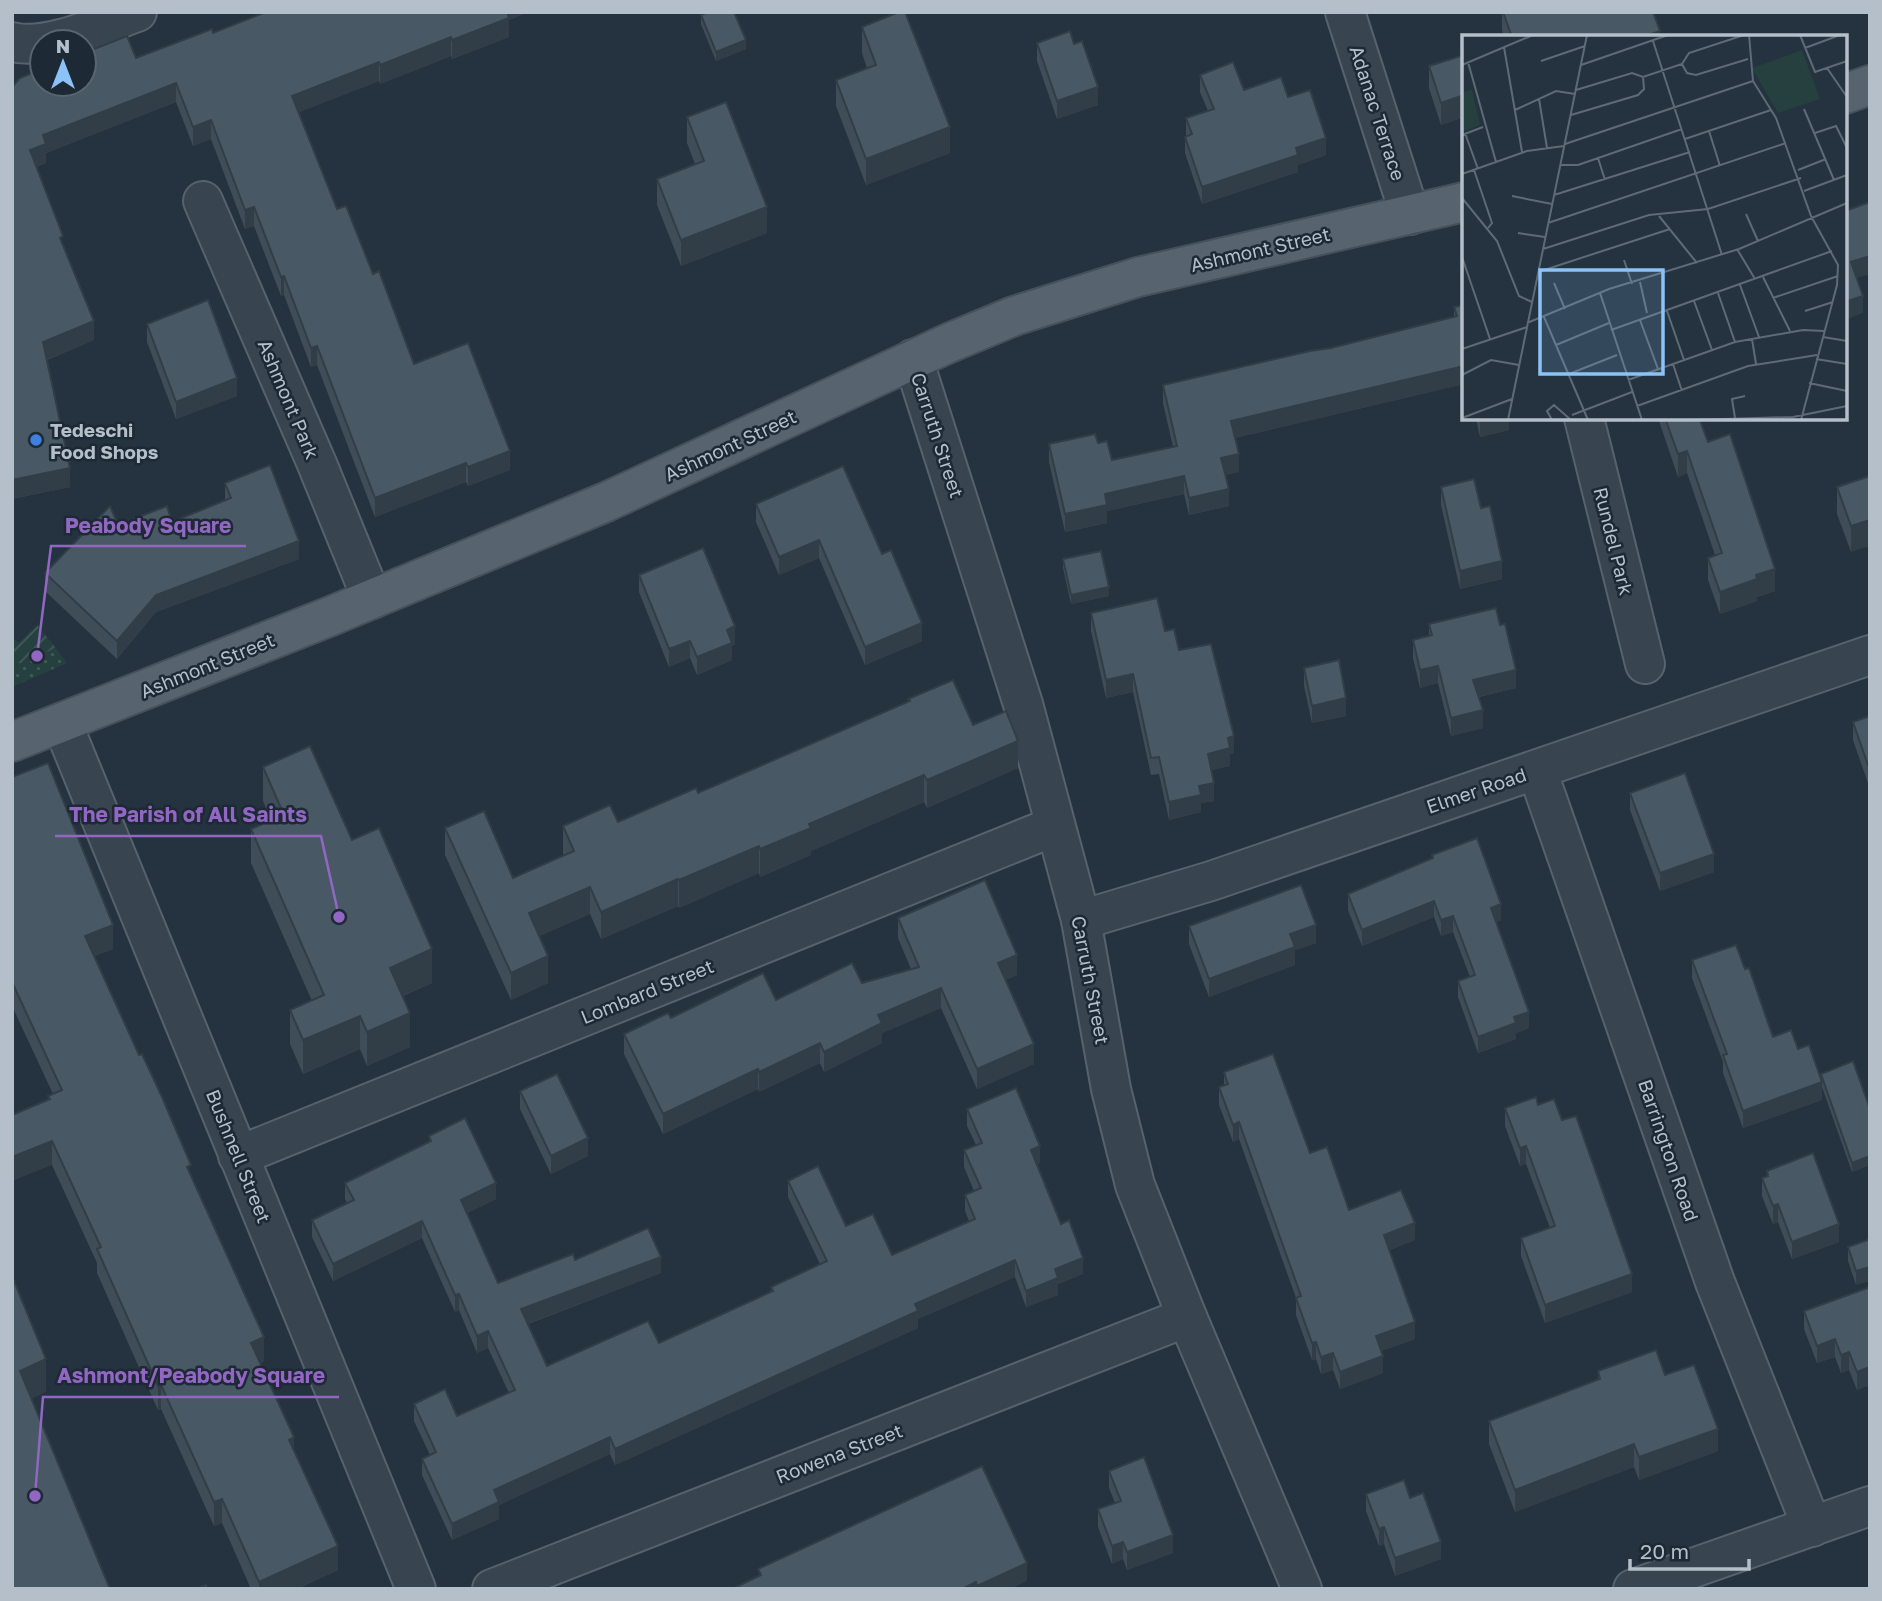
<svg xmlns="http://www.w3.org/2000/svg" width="1882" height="1601" font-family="'Golos Text',sans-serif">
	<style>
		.park { fill: url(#park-dots) }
		.garden { fill: url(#garden-furrows) }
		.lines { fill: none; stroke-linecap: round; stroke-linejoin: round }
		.minor-casing { stroke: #56626d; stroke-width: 42 }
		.major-casing { stroke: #45505b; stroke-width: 42 }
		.minor { stroke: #38444f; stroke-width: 38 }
		.major { stroke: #57646f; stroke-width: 38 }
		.wall { fill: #3e4d57 }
		.shaded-wall { fill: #323e47 }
		.building { fill: #485965; stroke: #323e47; stroke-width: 2 }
		.shop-dot { fill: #3f7fe0; stroke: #1d2934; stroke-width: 2.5 }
		.labels { text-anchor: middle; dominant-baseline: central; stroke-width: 5; stroke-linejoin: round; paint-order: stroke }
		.street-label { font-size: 19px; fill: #b5bfca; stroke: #1d2934 }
		.poi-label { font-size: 19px; font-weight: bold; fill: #b5bfca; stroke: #1d2934; text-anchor: start }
		.inset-road { fill: none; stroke: #5e6b77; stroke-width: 2 }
		.view { fill: #8bc3f8; fill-opacity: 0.15; stroke: #8bc3f8; stroke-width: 3.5 }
		.inset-edge { fill: none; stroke: #b5bfca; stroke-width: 3.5 }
		.leader { fill: none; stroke: #9267c3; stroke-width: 2.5 }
		.callout-dot { fill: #9267c3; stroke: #1d2934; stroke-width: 2.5 }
		.callout-label { font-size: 21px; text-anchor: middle; font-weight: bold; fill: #9267c3; stroke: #1d2934; stroke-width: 5; stroke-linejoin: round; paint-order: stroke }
	</style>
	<defs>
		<pattern id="park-dots" width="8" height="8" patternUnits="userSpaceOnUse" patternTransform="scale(1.75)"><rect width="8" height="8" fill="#264040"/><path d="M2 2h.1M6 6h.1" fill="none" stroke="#435a5a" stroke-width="1.8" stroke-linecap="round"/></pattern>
		<pattern id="garden-furrows" width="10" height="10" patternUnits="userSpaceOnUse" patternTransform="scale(1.75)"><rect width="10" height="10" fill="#264040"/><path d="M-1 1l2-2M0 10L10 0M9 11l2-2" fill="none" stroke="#435a5a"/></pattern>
	</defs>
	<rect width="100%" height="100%" fill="#24333f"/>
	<polygon class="park" points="37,625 67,663 12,687 12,638 19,643"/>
	<polygon class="garden" points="37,625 56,648 21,663 12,663 12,638 19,643"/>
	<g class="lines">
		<g class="minor-casing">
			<g id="minor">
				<polyline points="1345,12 1410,215"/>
				<path d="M12 42C48 51 103 24 137 12"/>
				<polyline points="203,201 317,464 372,599"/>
				<polyline points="913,359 1023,704 1081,920 1111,1089 1135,1185 1187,1317 1302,1589"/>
				<polyline points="1584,418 1645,664"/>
				<polyline points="62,723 416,1589"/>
				<polyline points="1537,770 1715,1282 1812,1527"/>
				<polyline points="1081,920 1211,881 1870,655"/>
				<polyline points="238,1156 1055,826"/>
				<polyline points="492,1589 1187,1317"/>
				<polyline points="1633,1589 1870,1506"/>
			</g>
		</g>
		<g class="major-casing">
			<g id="major">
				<polyline points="1845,94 1870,85"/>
				<polyline points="12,742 331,616 606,502 949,343 1014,316 1138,277 1464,202"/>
			</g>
		</g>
		<use href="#minor" class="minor"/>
		<use href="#major" class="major"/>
	</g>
	<g class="wall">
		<polygon points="266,12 528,12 509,20 509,37 452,59 451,56 380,84 379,81 299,112 337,209 373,274 414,364 510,470 468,486 466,482 375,517 317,365 311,367 284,295 281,296 254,226 245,229 211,139 193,146 176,102 46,153 46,163 36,167 94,340 47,360 70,487 12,499 12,87 136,58 213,33"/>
		<polygon points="1502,12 1653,12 1660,37 1504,37 1502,30"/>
		<polygon points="701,15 746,49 716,61 701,24"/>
		<polygon points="862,27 950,153 866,185 836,106 836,80 867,68 862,53"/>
		<polygon points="1037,43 1074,44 1098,105 1057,119 1037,61"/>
		<polygon points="1464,55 1464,117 1441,125 1429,88 1429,66"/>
		<polygon points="1200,75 1244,90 1288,97 1326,155 1298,165 1298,172 1202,204 1185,153 1185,137 1186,136 1186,118 1208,111 1200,92"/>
		<polygon points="687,117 767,233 681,266 657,205 657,179 695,164 687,143"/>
		<polygon points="1464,305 1464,384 1235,438 1239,472 1225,475 1229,506 1189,515 1184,494 1107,511 1107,523 1065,532 1049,462 1049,444 1098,443 1112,460 1173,447 1163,403 1163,385 1331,348 1454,317 1454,307"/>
		<polygon points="147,324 237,396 176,419 147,342"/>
		<polygon points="1476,418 1509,418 1509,430 1480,437"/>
		<polygon points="1658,418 1699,418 1708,442 1775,591 1757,597 1757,601 1720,614 1708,580 1708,558 1715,555 1687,473 1678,477"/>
		<polygon points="1870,476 1851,552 1837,514 1837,487"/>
		<polygon points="225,483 299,559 156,612 117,659 45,591 45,573 118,525 172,522 225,501"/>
		<polygon points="1441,487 1481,508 1502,579 1460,589 1441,505"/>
		<polygon points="756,504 882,554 922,641 865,665 819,558 779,575 756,522"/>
		<polygon points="1063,559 1109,596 1071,604 1063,568"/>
		<polygon points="639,575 735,644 732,646 732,660 697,675 690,658 669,667 639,592"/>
		<polygon points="1091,613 1165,631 1179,650 1234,753 1230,754 1230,766 1211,770 1214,801 1201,803 1201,812 1169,820 1159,774 1151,775 1133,692 1106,698 1091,631"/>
		<polygon points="1429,624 1516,688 1479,697 1483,728 1451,736 1438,683 1420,688 1413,658 1413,640 1429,636"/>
		<polygon points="1304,668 1346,716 1312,723 1304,686"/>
		<polygon points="908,699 973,725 1018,768 927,808 924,802 811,851 811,855 760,877 759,873 679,908 678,906 601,939 590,914 539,936 548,983 511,1000 445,855 445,828 513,878 564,856 563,853 563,826 618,822 698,793 908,702"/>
		<polygon points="1870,716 1870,789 1853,740 1853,722"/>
		<polygon points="263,767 352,840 432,983 403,996 410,1047 367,1066 360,1049 303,1074 290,1044 290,1010 312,1001 251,863 251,829 271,820 263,801"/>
		<polygon points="12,777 113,949 94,956 191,1175 264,1361 260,1363 338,1570 297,1589 251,1589 222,1523 214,1526 161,1409 158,1410 97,1273 97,1263 52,1165 48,1096 53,1094 12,1006"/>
		<polygon points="1630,793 1714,872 1660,891 1630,810"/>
		<polygon points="1432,855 1501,920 1496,922 1529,1028 1516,1033 1516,1039 1478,1053 1458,997 1458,981 1470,977 1453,932 1441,936 1434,917 1362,946 1348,910 1348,894 1432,859"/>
		<polygon points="898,918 1017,975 1005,980 1034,1064 977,1089 941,1008 882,1033 882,1043 824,1072 820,1063 759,1092 758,1089 663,1134 624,1054 624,1034 671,1018 776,1000 862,983 911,969 898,938"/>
		<polygon points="1189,926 1316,943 1295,950 1295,965 1209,997 1189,944"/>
		<polygon points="1692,960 1773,1037 1798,1049 1821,1078 1821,1074 1870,1109 1870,1165 1852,1172 1822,1087 1822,1100 1743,1128 1723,1073 1723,1062 1692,978"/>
		<polygon points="1224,1072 1310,1153 1349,1210 1415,1240 1389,1250 1415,1339 1381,1351 1383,1373 1340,1389 1333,1370 1321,1374 1316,1359 1312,1360 1296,1315 1296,1298 1239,1139 1233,1142 1219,1105 1219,1087 1224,1086"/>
		<polygon points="520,1091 588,1156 551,1174 520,1109"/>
		<polygon points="1538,1105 1562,1120 1632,1292 1545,1323 1521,1256 1521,1238 1550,1228 1526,1164 1520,1166 1505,1126 1505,1108"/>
		<polygon points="967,1109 1040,1163 1036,1164 1083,1274 1058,1284 1058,1295 1026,1307 1015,1277 918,1319 918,1328 615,1465 610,1454 499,1505 499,1519 452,1540 422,1475 422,1459 430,1455 414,1421 414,1404 457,1416 509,1393 488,1348 477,1353 459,1310 455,1312 422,1238 333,1281 312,1237 312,1220 347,1203 345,1199 345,1183 429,1143 429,1136 496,1199 467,1213 498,1283 575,1260 661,1273 528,1324 547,1366 659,1343 771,1292 771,1287 820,1264 788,1197 788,1181 846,1226 892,1255 969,1221 965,1211 965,1195 974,1191 964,1167 964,1150 976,1145 967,1126"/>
		<polygon points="1767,1171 1839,1242 1792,1259 1778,1222 1773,1224 1762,1196 1762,1178 1767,1176"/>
		<polygon points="1870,1239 1856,1285 1848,1261 1848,1247"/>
		<polygon points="1870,1287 1870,1385 1857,1390 1849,1370 1841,1373 1835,1357 1817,1363 1804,1329 1804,1311"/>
		<polygon points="1598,1371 1665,1375 1718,1451 1639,1480 1634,1467 1515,1512 1489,1444 1489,1421 1598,1380"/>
		<polygon points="1109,1471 1173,1553 1127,1570 1123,1559 1112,1564 1098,1527 1098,1509 1115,1503 1109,1488"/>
		<polygon points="1366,1494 1410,1498 1441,1559 1395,1576 1384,1544 1379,1546 1366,1511"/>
	</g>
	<g class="shaded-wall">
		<polygon points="503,12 528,12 509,20 509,37 452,59 452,40"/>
		<polygon points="1660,31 1660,37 1643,37"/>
		<polygon points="451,37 451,56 380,84 380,65"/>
		<polygon points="746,40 746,49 716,61 716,52"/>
		<polygon points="379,62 379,81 292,115 292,96"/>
		<polygon points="176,83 176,102 46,153 46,163 30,169 30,150 43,135"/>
		<polygon points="1098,87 1098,105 1057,119 1057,101"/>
		<polygon points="1464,95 1464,117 1441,125 1441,103"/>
		<polygon points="211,120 211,139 193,146 193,127"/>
		<polygon points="950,127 950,153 866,185 866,159"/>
		<polygon points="1326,138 1326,155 1298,165 1298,172 1202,204 1202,187 1296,148"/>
		<polygon points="254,207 254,226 245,229 245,210"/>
		<polygon points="767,207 767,233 681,266 681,240"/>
		<polygon points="1870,256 1870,274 1851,280 1851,262"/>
		<polygon points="284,276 284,295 281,296 281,277"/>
		<polygon points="1863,296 1863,313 1845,320 1845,302"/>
		<polygon points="94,321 94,340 43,361 43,342"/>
		<polygon points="317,346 317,365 311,367 311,348"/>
		<polygon points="1464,366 1464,384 1231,439 1231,421"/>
		<polygon points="237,378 237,396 176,419 176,402"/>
		<polygon points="1483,418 1509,418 1509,430 1480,437 1480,419"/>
		<polygon points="510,451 510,470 468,486 468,467"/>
		<polygon points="1687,451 1687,473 1678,477 1678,454"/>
		<polygon points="1239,454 1239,472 1221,476 1221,458"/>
		<polygon points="466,463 466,482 375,517 375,498"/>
		<polygon points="70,468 70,487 12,499 12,480"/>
		<polygon points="1184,476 1184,494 1107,511 1107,523 1065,532 1065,514 1105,494"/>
		<polygon points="1229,489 1229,506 1189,515 1189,498"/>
		<polygon points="1870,520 1870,546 1851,552 1851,526"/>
		<polygon points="819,540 819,558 779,575 779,557"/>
		<polygon points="299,541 299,559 156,612 117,659 117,641 156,595"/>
		<polygon points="1502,561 1502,579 1460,589 1460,571"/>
		<polygon points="1775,569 1775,591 1757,597 1757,601 1720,614 1720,592 1756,575"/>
		<polygon points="1109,587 1109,596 1071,604 1071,595"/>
		<polygon points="922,623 922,641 865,665 865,647"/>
		<polygon points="735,626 735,644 732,646 732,660 697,675 697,657 727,630"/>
		<polygon points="690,641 690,658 669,667 669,649"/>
		<polygon points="1438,666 1438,683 1420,688 1420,670"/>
		<polygon points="1516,670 1516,688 1473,698 1473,680"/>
		<polygon points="1133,674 1133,692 1106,698 1106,680"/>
		<polygon points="1346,698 1346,716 1312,723 1312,706"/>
		<polygon points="1483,710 1483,728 1451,736 1451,718"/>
		<polygon points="1234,736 1234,753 1230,754 1230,766 1208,771 1208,754 1228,738"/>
		<polygon points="1018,741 1018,768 927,808 927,780"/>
		<polygon points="924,775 924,802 811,851 811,855 760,877 760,849 809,824"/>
		<polygon points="1214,783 1214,801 1201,803 1201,812 1169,820 1169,802 1199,786"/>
		<polygon points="759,846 759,873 679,908 679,880"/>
		<polygon points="1714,854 1714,872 1660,891 1660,873"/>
		<polygon points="678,879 678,906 601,939 601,912"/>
		<polygon points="590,887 590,914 529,940 529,913"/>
		<polygon points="1434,901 1434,917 1362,946 1362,930"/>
		<polygon points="1501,904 1501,920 1491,924 1491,908"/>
		<polygon points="1453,916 1453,932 1441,936 1441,920"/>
		<polygon points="113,925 113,949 85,960 85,936"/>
		<polygon points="1316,925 1316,943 1295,950 1295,965 1209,997 1209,979 1290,934"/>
		<polygon points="432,949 432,983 390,1001 390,968"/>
		<polygon points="1017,955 1017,975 998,983 998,963"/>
		<polygon points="548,956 548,983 511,1000 511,973"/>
		<polygon points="941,988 941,1008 882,1033 882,1043 824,1072 824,1052 878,1015"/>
		<polygon points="1529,1012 1529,1028 1516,1033 1516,1039 1478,1053 1478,1037 1514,1017"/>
		<polygon points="410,1013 410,1047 367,1066 367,1032"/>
		<polygon points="360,1016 360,1049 303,1074 303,1040"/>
		<polygon points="820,1043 820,1063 759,1092 759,1072"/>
		<polygon points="1034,1044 1034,1064 977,1089 977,1069"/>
		<polygon points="758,1069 758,1089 663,1134 663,1114"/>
		<polygon points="1822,1082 1822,1100 1743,1128 1743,1111"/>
		<polygon points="1239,1122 1239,1139 1233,1142 1233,1125"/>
		<polygon points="588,1138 588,1156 551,1174 551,1156"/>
		<polygon points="52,1141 52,1165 12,1181 12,1157"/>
		<polygon points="1040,1146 1040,1163 1031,1167 1031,1150"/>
		<polygon points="1526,1146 1526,1164 1520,1166 1520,1148"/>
		<polygon points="1870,1156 1870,1165 1852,1172 1852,1163"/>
		<polygon points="496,1183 496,1199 461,1216 461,1200"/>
		<polygon points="1778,1204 1778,1222 1773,1224 1773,1206"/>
		<polygon points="422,1221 422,1238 333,1281 333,1264"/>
		<polygon points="1415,1223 1415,1240 1384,1253 1384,1235"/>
		<polygon points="1839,1224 1839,1242 1792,1259 1792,1242"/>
		<polygon points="661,1257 661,1273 521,1326 521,1309"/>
		<polygon points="1083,1258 1083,1274 1058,1284 1058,1295 1026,1307 1026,1291 1055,1269"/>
		<polygon points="1015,1260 1015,1277 918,1319 918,1328 615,1465 615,1449 915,1304"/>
		<polygon points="1870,1267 1870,1281 1856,1285 1856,1271"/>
		<polygon points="1632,1274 1632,1292 1545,1323 1545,1305"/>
		<polygon points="459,1294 459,1310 455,1312 455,1295"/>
		<polygon points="1415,1322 1415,1339 1376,1353 1376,1336"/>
		<polygon points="488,1331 488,1348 477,1353 477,1336"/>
		<polygon points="264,1337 264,1361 251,1367 251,1343"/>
		<polygon points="1835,1339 1835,1357 1817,1363 1817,1346"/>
		<polygon points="1316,1342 1316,1359 1312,1360 1312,1343"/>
		<polygon points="1849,1352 1849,1370 1841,1373 1841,1355"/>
		<polygon points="1333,1353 1333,1370 1321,1374 1321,1357"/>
		<polygon points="1383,1356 1383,1373 1340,1389 1340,1372"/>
		<polygon points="46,1359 46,1392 20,1404 20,1371"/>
		<polygon points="1870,1367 1870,1385 1857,1390 1857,1372"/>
		<polygon points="161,1385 161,1409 158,1410 158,1386"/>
		<polygon points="1718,1429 1718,1451 1639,1480 1639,1457"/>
		<polygon points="294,1437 294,1461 289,1440"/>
		<polygon points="610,1437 610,1454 499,1505 499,1519 452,1540 452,1524 494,1490"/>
		<polygon points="1634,1444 1634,1467 1515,1512 1515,1490"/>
		<polygon points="222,1499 222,1523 214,1526 214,1502"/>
		<polygon points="1384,1527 1384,1544 1379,1546 1379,1529"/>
		<polygon points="1173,1535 1173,1553 1127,1570 1127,1552"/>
		<polygon points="1123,1542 1123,1559 1112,1564 1112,1546"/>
		<polygon points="1441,1542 1441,1559 1395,1576 1395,1558"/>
		<polygon points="338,1546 338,1570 297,1589 259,1589 259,1582"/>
		<polygon points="1027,1563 1027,1581 1010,1589 977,1589 977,1586"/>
		<polygon points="976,1582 976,1589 962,1589"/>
	</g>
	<g class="building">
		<polygon points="266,12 507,12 509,18 452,40 451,37 380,65 379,62 292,96 337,209 346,206 373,274 379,271 414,364 468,343 510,451 468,467 466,463 375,498 317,346 311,348 284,276 281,277 254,207 245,210 211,120 193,127 176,83 43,135 46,144 30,150 63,236 60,238 94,321 43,342 70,468 12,480 12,87 20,78 42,69 42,84 84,84 84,53 127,36 136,58 212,29 213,33"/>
		<polygon points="708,12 734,12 746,40 716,52 701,15"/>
		<polygon points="899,12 905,12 950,127 866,159 836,80 876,65 862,27"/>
		<polygon points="1503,12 1653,12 1660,31 1643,37 1512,37"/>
		<polygon points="1070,31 1074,44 1082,41 1098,87 1057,101 1037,43"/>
		<polygon points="1464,55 1464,95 1441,103 1429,66"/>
		<polygon points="1233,62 1244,90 1281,77 1288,97 1310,90 1326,138 1296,148 1298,155 1202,187 1185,137 1192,134 1186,118 1214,109 1200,75"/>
		<polygon points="726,102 767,207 681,240 657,179 704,161 687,117"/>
		<polygon points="1870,202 1870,256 1851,262 1863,296 1845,302 1845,211"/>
		<polygon points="208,300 237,378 176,402 147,324"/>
		<polygon points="1464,305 1464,366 1231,421 1239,454 1221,458 1229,489 1189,498 1184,476 1105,494 1107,505 1065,514 1049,444 1095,434 1098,443 1107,441 1112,460 1177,446 1163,385 1310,351 1331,348 1457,316 1454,307"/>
		<polygon points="1665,418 1699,418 1708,442 1730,434 1775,569 1756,575 1757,579 1720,592 1708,558 1722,553 1687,451 1678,454"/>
		<polygon points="270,465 299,541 156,595 117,641 45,573 110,506 118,525 167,506 172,522 231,498 225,483"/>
		<polygon points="843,466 882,554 891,550 922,623 865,647 819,540 779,557 756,504"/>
		<polygon points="1870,476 1870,520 1851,526 1837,487"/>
		<polygon points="1474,479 1481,508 1490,506 1502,561 1460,571 1441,487"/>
		<polygon points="703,548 735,626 727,630 732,643 697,657 690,641 669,649 639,575"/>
		<polygon points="1101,551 1109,587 1071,595 1063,559"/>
		<polygon points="1157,598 1165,631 1174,629 1179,650 1211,644 1234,736 1228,738 1230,748 1208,754 1214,783 1199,786 1201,795 1169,802 1159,757 1151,758 1133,674 1106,680 1091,613"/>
		<polygon points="1496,608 1500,625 1505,624 1516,670 1473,680 1483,710 1451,718 1438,666 1420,670 1413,640 1432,635 1429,624"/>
		<polygon points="1339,660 1346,698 1312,706 1304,668"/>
		<polygon points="953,680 973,725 1006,711 1018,741 927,780 924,775 809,824 811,828 760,849 759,846 679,880 678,879 601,912 590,887 529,913 548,956 511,973 445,828 484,811 513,878 574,851 563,826 610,805 618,822 696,788 698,793 910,701 908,699"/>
		<polygon points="1870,716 1870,771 1853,722"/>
		<polygon points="310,746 352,840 379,828 432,949 390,968 410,1013 367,1032 360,1016 303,1040 290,1010 324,995 251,829 284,815 263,767"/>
		<polygon points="48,763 113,925 85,936 139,1055 142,1054 162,1097 191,1165 187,1167 264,1337 251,1343 294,1437 289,1440 338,1546 259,1582 222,1499 214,1502 161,1385 158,1386 97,1249 101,1247 52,1141 12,1157 12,1115 50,1099 48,1096 62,1090 12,982 12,777"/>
		<polygon points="1685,773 1714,854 1660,873 1630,793"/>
		<polygon points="1477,838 1501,904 1491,908 1529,1012 1514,1017 1516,1023 1478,1037 1458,981 1475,975 1453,916 1441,920 1434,901 1362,930 1348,894 1433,858 1432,855"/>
		<polygon points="985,880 1017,955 998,963 1034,1044 977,1069 941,988 878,1015 882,1023 824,1052 820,1043 759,1072 758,1069 663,1114 624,1034 668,1013 671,1018 763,973 776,1000 852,963 862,983 919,967 898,918"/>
		<polygon points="1301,885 1316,925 1290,934 1295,947 1209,979 1189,926"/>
		<polygon points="1736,945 1745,969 1749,968 1773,1037 1791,1030 1798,1049 1809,1045 1822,1082 1743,1111 1723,1055 1727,1054 1692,960"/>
		<polygon points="1273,1054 1310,1153 1327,1147 1349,1210 1401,1190 1415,1223 1384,1235 1415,1322 1376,1336 1383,1356 1340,1372 1333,1353 1321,1357 1316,1342 1312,1343 1296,1298 1301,1296 1239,1122 1233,1125 1219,1087 1228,1084 1224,1072"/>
		<polygon points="1853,1061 1870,1109 1870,1156 1852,1163 1821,1074"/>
		<polygon points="557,1074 588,1138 551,1156 520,1091"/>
		<polygon points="1016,1088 1040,1146 1031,1150 1061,1224 1069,1220 1083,1258 1055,1269 1058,1278 1026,1291 1015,1260 915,1304 918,1311 615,1449 610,1437 494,1490 499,1502 452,1524 422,1459 436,1452 414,1404 445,1389 457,1416 515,1390 488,1331 477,1336 459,1294 455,1295 422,1221 333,1264 312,1220 354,1200 345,1183 431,1141 429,1136 465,1118 496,1183 461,1200 498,1283 573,1254 575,1260 648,1228 661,1257 521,1309 547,1366 648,1321 659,1343 773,1291 771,1287 827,1261 788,1181 818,1166 846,1226 873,1214 892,1255 975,1219 965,1195 981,1188 964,1150 982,1143 967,1109"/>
		<polygon points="1536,1097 1538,1105 1554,1099 1562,1120 1576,1116 1632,1274 1545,1305 1521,1238 1555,1226 1526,1146 1520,1148 1505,1108"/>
		<polygon points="1813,1153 1839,1224 1792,1242 1778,1204 1773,1206 1762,1178 1768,1176 1767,1171"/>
		<polygon points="1870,1239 1870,1267 1856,1271 1848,1247"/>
		<polygon points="12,1276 46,1359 20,1371 110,1589 12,1589"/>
		<polygon points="1870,1287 1870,1367 1857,1372 1849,1352 1841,1355 1835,1339 1817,1346 1804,1311"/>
		<polygon points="1656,1350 1665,1375 1694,1365 1718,1429 1639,1457 1634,1444 1515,1490 1489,1421 1600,1379 1598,1371"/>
		<polygon points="1144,1457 1173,1535 1127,1552 1123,1542 1112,1546 1098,1509 1121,1501 1109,1471"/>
		<polygon points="982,1466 1027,1563 977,1586 976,1582 962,1589 732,1589 761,1575 758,1569"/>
		<polygon points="1404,1480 1410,1498 1423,1493 1441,1542 1395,1558 1384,1527 1379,1529 1366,1494"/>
		<polygon points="206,1585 207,1589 197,1589"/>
	</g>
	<circle class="shop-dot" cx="36" cy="440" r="7"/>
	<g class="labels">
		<g class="street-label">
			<text transform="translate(1378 113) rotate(72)">Adanac Terrace</text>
			<text transform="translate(1260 249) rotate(-13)">Ashmont Street</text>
			<text transform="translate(289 399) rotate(67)">Ashmont Park</text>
			<text transform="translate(938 435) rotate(72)">Carruth Street</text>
			<text transform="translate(730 445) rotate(-25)">Ashmont Street</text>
			<text transform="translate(1614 541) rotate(76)">Rundel Park</text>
			<text transform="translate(207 665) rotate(-22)">Ashmont Street</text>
			<text transform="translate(1476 790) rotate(-19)">Elmer Road</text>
			<text transform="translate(1091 980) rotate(79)">Carruth Street</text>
			<text transform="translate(647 991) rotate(-22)">Lombard Street</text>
			<text transform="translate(1669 1150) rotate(71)">Barrington Road</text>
			<text transform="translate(239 1156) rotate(68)">Bushnell Street</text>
			<text transform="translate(839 1453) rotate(-21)">Rowena Street</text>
		</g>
		<g class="poi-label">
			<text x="50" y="429">Tedeschi<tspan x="50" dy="22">Food Shops</tspan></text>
		</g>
	</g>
	<g transform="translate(1462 35)">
		<rect width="385" height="385" fill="#24333f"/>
		<path d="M340 15 358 64 316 78 290 33ZM10 55 18 90 0 97V57Z" fill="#264040"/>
		<path class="inset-road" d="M287 0 291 46 314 83 349 181 376 230 375 250 339 385M338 0 353 37 385 26M191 6 260 220M42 12 60 117M343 13 378 0M79 26 123 11M6 27 34 127M220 29 225 38 234 40 286 24M0 30 71 0M119 30 206 0M365 33 385 62M114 55 170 38 181 42 220 29 227 18 282 0M77 64 85 113M342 74 372 145M53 75 94 56 113 59M109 80 176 60 182 54 181 42M247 96 258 131M3 98 16 134M353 98 374 91 385 113M0 100 21 92M223 104 309 75M103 109 291 46M136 123 143 145M98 130H116L220 94M12 135 30 188 26 193M336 135 364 124M0 139 65 116 102 111M342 156 385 140M92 160 228 117M50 161 90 169M0 163 35 206 57 261 70 267M284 179 296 206M197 181 235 228M86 188 324 108M56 198 83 202M81 214 187 180 246 174 339 143M275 214 293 244M0 222 28 304M162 225 170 249M76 237 208 194M301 242 328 296M178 247 185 278M92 248 103 274M278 250 297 302M138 258 180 385M256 258 273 307M311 263 376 241M232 266 250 315M205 276 222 325M343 276 371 267M82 282 126 385M178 285 196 334M65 288 147 254 277 214 385 168M149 295 370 216M361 302 385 306M290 304 294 329M94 310 147 288M0 314 65 292M354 324 385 329M211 329 220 356M107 339 155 320M0 340 29 325 57 330M166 345 273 307 341 295 362 296M347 348 385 356M175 371 286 331 355 320M110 380 170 357M0 383 50 364M273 383 270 364 283 361M46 385 125 0M90 385 85 376 92 370 109 385M227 385 331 382 385 371"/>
		<path class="view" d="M78 235H201V339H78Z"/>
		<rect width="385" height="385" class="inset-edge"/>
	</g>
	<path class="leader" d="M37 656L51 546H246M339 917L321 836H55M35 1496L43 1397H339"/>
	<g class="callout-dot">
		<circle cx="37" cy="656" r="7"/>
		<circle cx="339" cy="917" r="7"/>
		<circle cx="35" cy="1496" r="7"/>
	</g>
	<g class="callout-label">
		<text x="148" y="533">Peabody Square</text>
		<text x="188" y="822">The Parish of All Saints</text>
		<text x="191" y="1383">Ashmont/Peabody Square</text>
	</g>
	<rect width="1882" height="1601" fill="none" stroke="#b5bfca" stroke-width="28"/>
	<g transform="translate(63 63)"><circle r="33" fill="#1d2934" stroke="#5a6570" stroke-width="2"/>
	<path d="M0-5L12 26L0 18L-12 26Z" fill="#8bc3f8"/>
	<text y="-10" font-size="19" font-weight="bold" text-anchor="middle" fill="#b5bfca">N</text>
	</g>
	<path d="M1630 1559v10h119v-10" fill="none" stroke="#b5bfca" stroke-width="3.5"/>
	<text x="1640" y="1559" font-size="21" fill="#b5bfca" stroke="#1d2934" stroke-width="5" paint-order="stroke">20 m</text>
</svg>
